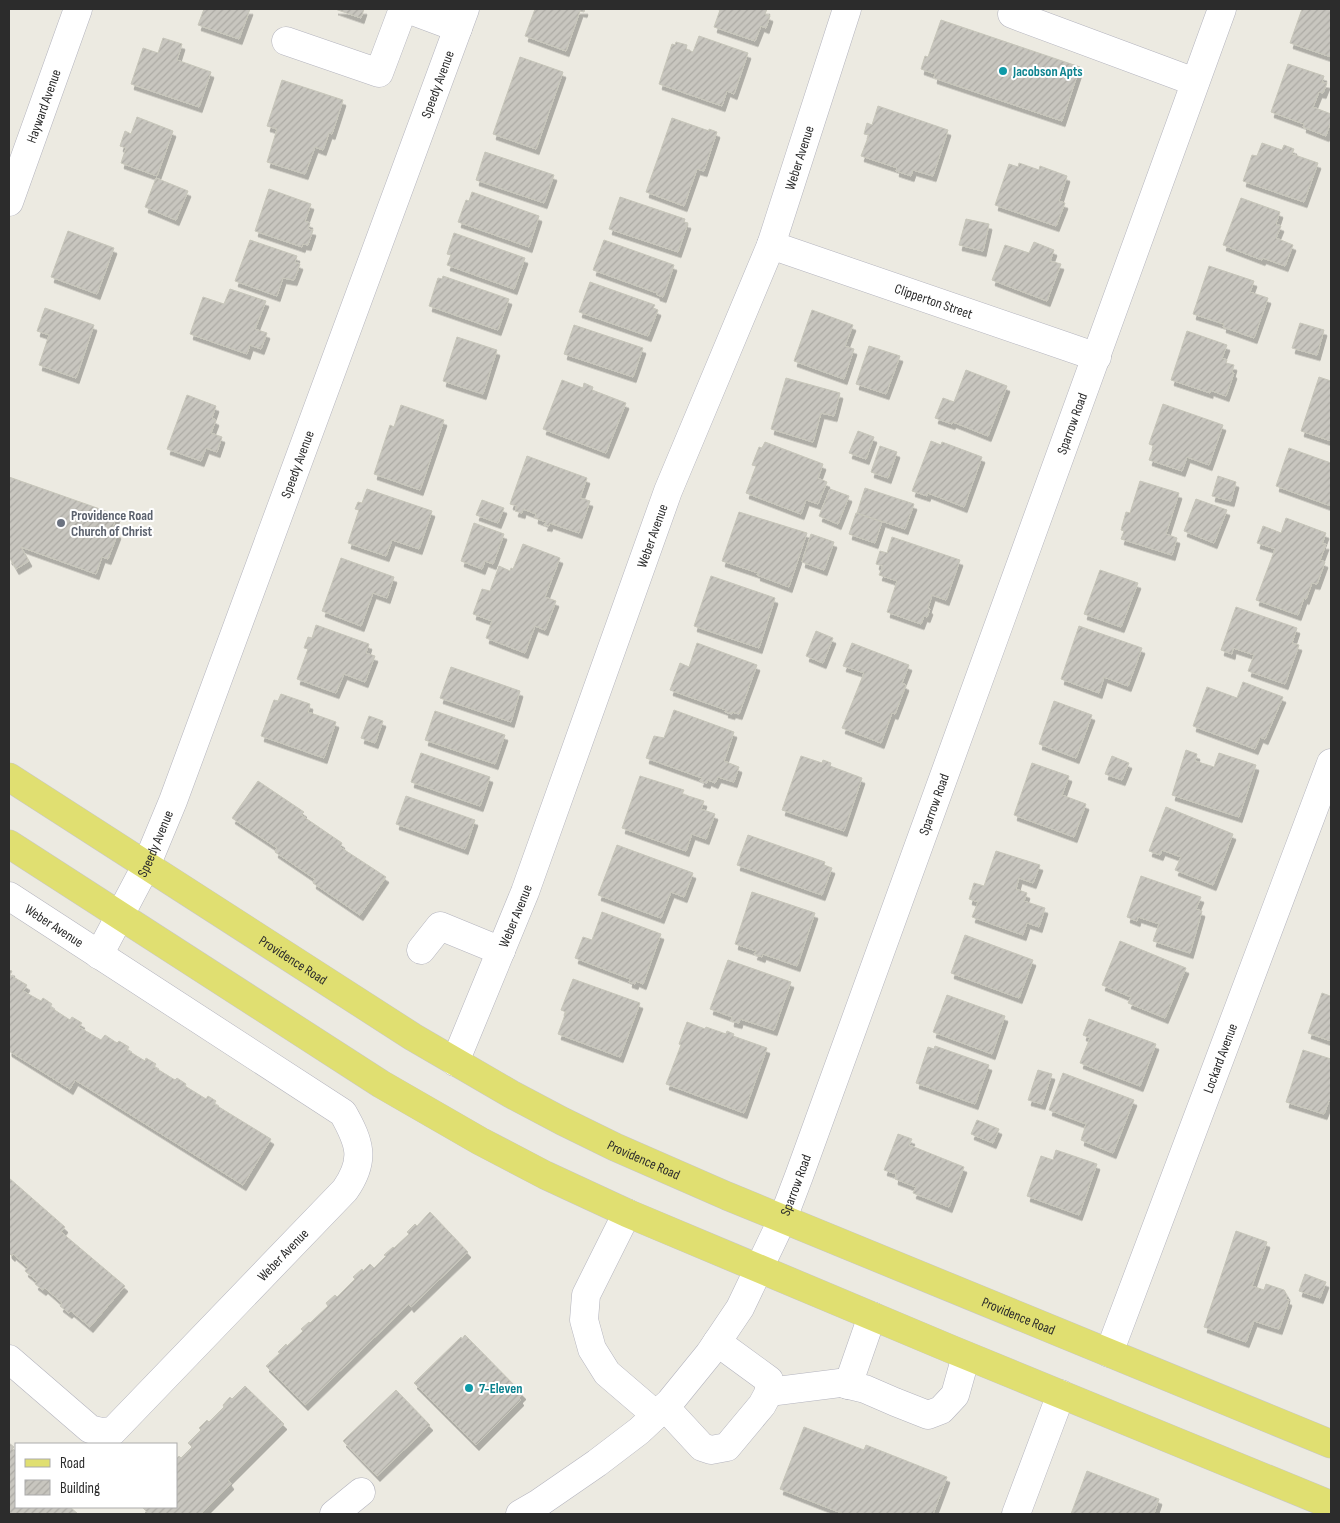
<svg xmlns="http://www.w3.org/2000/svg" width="1340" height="1523" font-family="'Sofia Sans Condensed',sans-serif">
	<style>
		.building { fill: url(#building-hatch); stroke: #c7c6ba; filter: url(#shadow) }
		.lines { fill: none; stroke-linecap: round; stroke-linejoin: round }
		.minor-casing { stroke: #b4b4be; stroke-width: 29 }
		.major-casing { stroke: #c8c8c8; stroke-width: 29 }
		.minor { stroke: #fff; stroke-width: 28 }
		.major { stroke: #e0df71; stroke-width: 28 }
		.culture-dot { fill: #0f9aa8; stroke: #fff; stroke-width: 2 }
		.worship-dot { fill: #6b7280; stroke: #fff; stroke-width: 2 }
		.labels { text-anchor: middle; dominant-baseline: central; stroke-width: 4; stroke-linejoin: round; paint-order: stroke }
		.culture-label { font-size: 14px; font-weight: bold; fill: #0d838f; stroke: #fff; text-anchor: start }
		.street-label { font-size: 14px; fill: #2c2c2c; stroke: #fff }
		.worship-label { font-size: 14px; font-weight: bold; fill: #5b616d; stroke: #fff; text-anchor: start }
	</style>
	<defs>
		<pattern id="building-hatch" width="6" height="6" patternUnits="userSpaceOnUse" patternTransform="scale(1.25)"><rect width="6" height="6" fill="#c8c6bf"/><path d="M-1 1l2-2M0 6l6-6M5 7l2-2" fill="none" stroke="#acaaa4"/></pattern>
		<filter id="shadow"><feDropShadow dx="3" dy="5.5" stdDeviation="0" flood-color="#0004"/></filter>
	</defs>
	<rect width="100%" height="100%" fill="#eceae1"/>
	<g class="building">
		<polygon points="204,9 250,9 239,39 198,25"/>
		<polygon points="335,9 364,9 361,18"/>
		<polygon points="535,9 585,9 584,12 580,11 566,51 525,36"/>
		<polygon points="716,9 767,9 765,14 770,16 766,28 761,26 755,41 714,27 720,10"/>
		<polygon points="1302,9 1331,9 1331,57 1290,43"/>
		<polygon points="941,20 1080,67 1062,121 934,78 935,74 921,69 925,56 928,57"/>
		<polygon points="699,36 748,53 734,94 727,91 722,106 659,84 672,44 675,45 676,42 687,45 686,49 693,52"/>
		<polygon points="163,38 182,44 177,60 211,72 199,107 131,84 143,48 158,53"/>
		<polygon points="520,57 563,72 536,149 493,134"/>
		<polygon points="1288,64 1324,76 1322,82 1327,83 1323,93 1319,92 1313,107 1331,114 1331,121 1326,136 1303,127 1304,124 1271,112"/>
		<polygon points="282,80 343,100 332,134 329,133 323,150 315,147 305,174 267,162 277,129 267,126"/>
		<polygon points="878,106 948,130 933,176 913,170 911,176 896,171 897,168 861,156 869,135 864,134 867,123 872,125"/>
		<polygon points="137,117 173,131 157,176 121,163 126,148 120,146 125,131 131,134"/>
		<polygon points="672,118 709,131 709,129 717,132 704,171 697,169 684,206 646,192"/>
		<polygon points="1262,143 1282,150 1284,145 1294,149 1292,154 1318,163 1304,202 1243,181 1252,155 1257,156"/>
		<polygon points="485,152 554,175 544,203 476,180"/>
		<polygon points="1019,163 1039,170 1040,166 1067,176 1059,201 1065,203 1056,226 995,205 1009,164 1018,167"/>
		<polygon points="156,178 188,191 176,220 145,207"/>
		<polygon points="269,189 311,204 305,221 310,223 308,229 313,230 308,245 303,244 302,247 255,231"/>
		<polygon points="472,192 539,216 529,247 458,222 466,200 469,201"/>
		<polygon points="620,197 685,219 684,222 688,223 678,252 609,229"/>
		<polygon points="1241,198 1280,212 1276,224 1281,226 1276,238 1293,245 1285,266 1263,258 1262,260 1223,245"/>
		<polygon points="966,219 989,224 983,251 959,245"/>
		<polygon points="68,231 114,248 97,294 51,277"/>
		<polygon points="454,233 525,258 514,289 447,265 451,255 447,254"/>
		<polygon points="250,240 297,256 295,262 300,264 294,280 283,278 277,296 235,281"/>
		<polygon points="604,240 674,265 663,297 657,295 657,293 593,270"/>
		<polygon points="1034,242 1054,250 1050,261 1061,264 1047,301 992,280 1005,245 1029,253"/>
		<polygon points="1209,266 1254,281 1250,292 1268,298 1254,338 1223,327 1224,324 1193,314"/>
		<polygon points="443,276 509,299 498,330 429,306 438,278 442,279"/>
		<polygon points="590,282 655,305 653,308 658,310 648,336 579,312"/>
		<polygon points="230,289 266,301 255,329 267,333 261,349 250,345 247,354 190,334 203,297 224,304"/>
		<polygon points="45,308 94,325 76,378 39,365 49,335 37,331"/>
		<polygon points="812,310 853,325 845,346 854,349 844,379 794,361"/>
		<polygon points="1300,323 1324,330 1317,355 1292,348"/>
		<polygon points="574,325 643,348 633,377 564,354"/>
		<polygon points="1187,331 1227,345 1222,358 1227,360 1226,363 1234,365 1232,372 1234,373 1226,396 1210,390 1210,393 1171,380"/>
		<polygon points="457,337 497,350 483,394 443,381"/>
		<polygon points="869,346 900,356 886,394 856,384"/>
		<polygon points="966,370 1007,386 988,436 953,422 952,424 935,418 943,398 954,402"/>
		<polygon points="1319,377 1331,381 1331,441 1301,431"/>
		<polygon points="786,378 840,393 834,416 821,413 813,442 771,429"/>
		<polygon points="562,380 583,388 584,383 593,387 592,390 626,403 606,453 543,429"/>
		<polygon points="187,395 216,406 212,418 216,420 211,433 222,437 217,452 206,448 201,461 167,449"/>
		<polygon points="1163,404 1223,425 1209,465 1187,457 1182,471 1149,460 1154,446 1149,444"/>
		<polygon points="401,405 444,420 420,490 374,474 390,425 394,427"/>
		<polygon points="858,431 874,437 866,459 849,453"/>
		<polygon points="931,441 941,445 942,442 982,457 964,507 928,493 927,496 912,491"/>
		<polygon points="765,442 823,464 818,478 827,482 818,504 806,500 801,514 746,493 756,466 752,465 759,447 762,448"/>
		<polygon points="880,446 897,452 888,478 871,472"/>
		<polygon points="1289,448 1331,463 1331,506 1276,486"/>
		<polygon points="527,456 587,478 580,498 590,501 579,533 550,523 549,526 544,525 546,522 535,518 536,514 523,509 522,513 515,511 517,506 510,504"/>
		<polygon points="1218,476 1236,482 1231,501 1212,496"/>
		<polygon points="9,477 117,515 112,530 118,533 108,559 102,557 96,574 21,547 29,561 16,569 11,560 9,559"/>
		<polygon points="1140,481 1179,493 1166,534 1177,538 1172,555 1121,539 1124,531 1121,530 1126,512 1130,513"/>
		<polygon points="865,488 914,504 905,529 857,513"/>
		<polygon points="367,489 432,511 419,549 392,540 386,556 348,543 359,510 355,509 358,502 362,503"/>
		<polygon points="830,489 849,496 838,524 819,516"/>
		<polygon points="1196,499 1227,510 1214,543 1184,531"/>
		<polygon points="482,500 504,508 498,523 476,515"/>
		<polygon points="739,512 807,533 789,587 757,575 758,573 722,561"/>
		<polygon points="856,513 882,522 875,543 849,534"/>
		<polygon points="1286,518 1326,533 1322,544 1326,544 1320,560 1325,562 1317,584 1312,583 1306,599 1304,598 1298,615 1256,600 1275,549 1257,543 1263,526 1281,533"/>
		<polygon points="474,523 504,534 493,564 485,561 482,569 461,561"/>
		<polygon points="811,534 834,542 824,570 802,562"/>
		<polygon points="892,537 960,560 946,600 932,595 928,608 930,609 927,617 924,616 921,624 887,612 897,581 879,575 883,566 876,564 880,551 887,553"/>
		<polygon points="523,544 560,558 545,597 556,601 545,630 535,626 525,653 486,638 492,621 473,614 482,589 490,591 499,566 510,571 511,568 513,569"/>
		<polygon points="341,558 394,577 387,598 373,593 361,626 322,611"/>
		<polygon points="1100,570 1138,583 1121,627 1084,614"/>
		<polygon points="711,576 775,598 759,648 694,626"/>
		<polygon points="1236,607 1297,628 1292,643 1299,645 1285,684 1248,671 1254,655 1233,648 1232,654 1221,650"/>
		<polygon points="316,625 369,644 366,653 375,656 365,682 344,674 336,693 297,679 308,649 304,648 308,637 312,638"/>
		<polygon points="1079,626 1142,648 1128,686 1104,677 1099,693 1061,679"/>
		<polygon points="816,631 833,638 823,663 806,656"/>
		<polygon points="697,643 757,665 739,714 732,712 732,714 725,712 726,710 670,690 680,663 689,667"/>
		<polygon points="852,643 909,665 902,683 906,685 895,714 892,713 881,743 842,728 864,673 843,666"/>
		<polygon points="451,667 520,691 511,722 440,698"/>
		<polygon points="1243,682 1283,697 1265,739 1260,737 1255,749 1193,726 1207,687 1237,698"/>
		<polygon points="281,694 310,704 308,712 336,722 324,758 261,736 274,700 278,701"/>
		<polygon points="1054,701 1092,715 1076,758 1039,744"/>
		<polygon points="674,710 734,732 724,761 739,767 734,782 718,777 715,783 708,780 707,783 700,781 702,778 646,758 654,736 664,738"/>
		<polygon points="435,711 505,735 495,764 425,740"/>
		<polygon points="369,716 383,721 375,743 361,738"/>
		<polygon points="1186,750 1197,754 1195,761 1214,767 1219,753 1256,765 1239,817 1172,795"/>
		<polygon points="421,753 490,777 480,806 411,782"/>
		<polygon points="801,756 822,763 823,760 831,763 830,766 862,778 844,831 782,810"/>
		<polygon points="1112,756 1129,763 1122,780 1105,774"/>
		<polygon points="1032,763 1069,776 1062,795 1086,804 1074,837 1014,815"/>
		<polygon points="640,776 684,790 682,794 704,801 701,809 715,814 706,839 692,834 686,851 622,828"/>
		<polygon points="258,781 304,812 301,815 342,843 340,847 386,877 360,915 313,883 315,879 275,852 277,848 232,818"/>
		<polygon points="406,796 475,820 465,849 396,824"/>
		<polygon points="1166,807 1233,834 1213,885 1175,870 1181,857 1162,850 1160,855 1149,851"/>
		<polygon points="748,835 825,862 824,865 832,868 822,895 737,865"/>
		<polygon points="617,845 693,873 684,897 671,892 661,918 598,895"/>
		<polygon points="996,851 1040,865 1033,883 1019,878 1016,889 1027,893 1024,901 1045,908 1039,927 1027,923 1023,935 972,917 978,902 969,899 974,883 984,886"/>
		<polygon points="1141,876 1201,897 1196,909 1202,911 1190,953 1153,941 1159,924 1138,917 1137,921 1127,917"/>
		<polygon points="752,892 815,913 797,966 763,954 762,957 754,954 756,951 735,944"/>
		<polygon points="602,912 661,934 643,984 636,981 635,984 629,982 630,979 575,958 583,937 592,940"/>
		<polygon points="965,935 1033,960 1019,998 951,973"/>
		<polygon points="1120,941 1186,968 1165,1018 1128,1003 1131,997 1102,985"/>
		<polygon points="728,960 791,982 774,1030 740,1019 739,1023 731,1021 732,1017 710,1009"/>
		<polygon points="9,970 12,971 10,975 27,985 23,991 41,1001 43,998 52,1004 50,1007 70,1020 72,1017 82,1023 79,1027 101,1040 105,1035 117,1043 119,1041 129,1047 127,1050 145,1061 146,1058 156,1064 154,1067 175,1080 177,1078 186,1084 185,1086 206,1099 208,1096 216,1101 214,1104 271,1139 243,1185 75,1080 70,1089 9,1051"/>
		<polygon points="573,979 640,1003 620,1057 558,1034 566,1012 561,1010"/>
		<polygon points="1322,993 1330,996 1331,993 1331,1041 1308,1033"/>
		<polygon points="947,995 1005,1016 992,1054 933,1032"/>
		<polygon points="1089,1019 1156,1044 1140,1086 1080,1063 1090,1038 1083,1035"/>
		<polygon points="687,1022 705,1029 706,1027 726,1034 727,1031 734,1034 733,1036 767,1048 744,1113 666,1084 681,1045 679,1044"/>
		<polygon points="935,1046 989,1065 975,1104 916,1083 928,1047 934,1049"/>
		<polygon points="1303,1050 1331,1059 1331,1102 1329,1101 1324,1114 1286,1102"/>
		<polygon points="1038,1070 1052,1074 1042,1104 1028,1100"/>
		<polygon points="1063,1073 1134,1100 1113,1153 1081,1140 1086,1124 1049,1110"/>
		<polygon points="977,1120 999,1129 993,1143 971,1134"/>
		<polygon points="898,1134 912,1139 909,1145 964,1167 949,1207 913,1193 916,1187 895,1179 896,1174 884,1170"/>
		<polygon points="1056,1150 1097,1164 1079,1215 1027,1196 1041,1156 1053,1160"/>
		<polygon points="9,1178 65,1227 61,1232 125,1286 90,1327 71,1311 69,1313 60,1306 62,1303 45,1288 43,1290 35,1284 37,1281 25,1271 28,1267 13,1254 12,1256 9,1253"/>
		<polygon points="430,1212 468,1252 411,1307 409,1304 305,1405 266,1366 280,1353 278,1352 286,1344 287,1346 303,1331 301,1329 309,1322 310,1323 328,1306 326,1303 335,1295 337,1297 355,1279 353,1277 362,1269 363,1271 370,1264 374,1268 386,1256 384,1255 393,1247 394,1248 409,1234 407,1232 415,1224 417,1226"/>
		<polygon points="1236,1231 1267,1242 1252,1286 1264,1290 1266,1284 1284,1290 1287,1295 1286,1299 1289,1300 1279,1329 1254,1321 1246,1342 1204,1327"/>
		<polygon points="1305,1274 1326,1282 1320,1298 1299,1291"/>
		<polygon points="465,1335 523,1394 519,1398 521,1400 476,1445 414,1383 461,1337 462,1339"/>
		<polygon points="245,1386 284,1424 228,1480 231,1484 201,1514 149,1514 142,1507 176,1507 176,1459 179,1456 181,1458 192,1447 188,1443 201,1430 199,1428 207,1420 209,1422 224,1407 223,1405 230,1397 232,1399"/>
		<polygon points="396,1390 430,1425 377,1476 343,1441"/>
		<polygon points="804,1427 864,1450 866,1445 947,1477 933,1514 844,1514 780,1489"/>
		<polygon points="9,1443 14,1447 12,1449 16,1453 16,1507 70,1507 78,1514 9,1514"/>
		<polygon points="1087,1471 1159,1499 1154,1514 1071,1514"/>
	</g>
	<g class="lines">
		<g class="minor-casing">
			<g id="minor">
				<polyline points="407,9 458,28"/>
				<polyline points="1012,14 1195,82"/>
				<polyline points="286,41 379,73 403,9"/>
				<path id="s1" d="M9 202 78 9"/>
				<path id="s2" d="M771 245 1097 357"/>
				<path id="s3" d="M9 896 343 1113C360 1143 366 1160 345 1190L113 1431 101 1432 90 1429 9 1359"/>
				<polyline points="421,950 440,926 501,951"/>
				<path id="s4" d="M99 955 146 866 173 801 465 9"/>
				<path id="s5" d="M455 1062 525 892 668 491 771 245 847 9"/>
				<polyline points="627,1213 586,1295 584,1320 592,1349 607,1373 656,1415"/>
				<path id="s6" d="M1109 1353 1331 763"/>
				<polyline points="848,1385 872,1316"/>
				<polyline points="769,1392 840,1383 865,1389 895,1402 928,1415 941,1410 955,1395 966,1356"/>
				<polyline points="665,1407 702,1447 711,1450 727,1447 762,1405 769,1392 769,1380 717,1342"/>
				<polyline points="334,1514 361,1492"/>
				<path id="s7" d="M520 1514 539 1503 597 1463 639 1431 670 1402 709 1354 740 1308 783 1218 799 1176 1222 9"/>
				<polyline points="1016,1514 1061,1394"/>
			</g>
		</g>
		<g class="major-casing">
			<g id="major">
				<path id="s8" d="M9 777 413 1037 511 1094 562 1121 615 1147 727 1196 1331 1444"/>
				<polyline points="9,844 381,1084 480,1141 545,1175 627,1213 953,1350 1331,1505"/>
			</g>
		</g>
		<use href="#minor" class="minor"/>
		<use href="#major" class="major"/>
	</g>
	<g class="culture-dot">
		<circle cx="1003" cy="71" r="5"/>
		<circle cx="469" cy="1388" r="5"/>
	</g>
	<circle class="worship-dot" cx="61" cy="523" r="5"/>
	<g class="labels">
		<g class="culture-label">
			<text x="1013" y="71">Jacobson Apts</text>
			<text x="479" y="1388">7-Eleven</text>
		</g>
		<g class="street-label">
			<text stroke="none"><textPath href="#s4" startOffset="935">Speedy Avenue</textPath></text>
			<text stroke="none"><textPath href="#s1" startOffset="102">Hayward Avenue</textPath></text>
			<text stroke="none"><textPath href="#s5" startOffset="968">Weber Avenue</textPath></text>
			<text stroke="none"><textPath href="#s2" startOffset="172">Clipperton Street</textPath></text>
			<text stroke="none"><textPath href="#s7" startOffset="1250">Sparrow Road</textPath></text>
			<text stroke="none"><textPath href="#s4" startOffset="530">Speedy Avenue</textPath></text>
			<text stroke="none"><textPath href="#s5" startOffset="562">Weber Avenue</textPath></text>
			<text stroke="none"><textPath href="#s7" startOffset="845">Sparrow Road</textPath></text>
			<text stroke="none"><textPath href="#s4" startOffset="125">Speedy Avenue</textPath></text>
			<text stroke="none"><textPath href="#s5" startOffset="158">Weber Avenue</textPath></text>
			<text stroke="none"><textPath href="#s3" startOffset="54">Weber Avenue</textPath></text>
			<text stroke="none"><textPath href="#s8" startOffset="338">Providence Road</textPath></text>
			<text stroke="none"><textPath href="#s6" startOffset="315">Lockard Avenue</textPath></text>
			<text stroke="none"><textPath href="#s8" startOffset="742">Providence Road</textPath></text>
			<text stroke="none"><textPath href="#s7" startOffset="440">Sparrow Road</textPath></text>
			<text transform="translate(283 1255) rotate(-46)">Weber Avenue</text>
			<text stroke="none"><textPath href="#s8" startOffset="1148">Providence Road</textPath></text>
		</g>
		<g class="worship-label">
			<text x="71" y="515">Providence Road<tspan x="71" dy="16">Church of Christ</tspan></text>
		</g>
	</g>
	<rect width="1340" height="1523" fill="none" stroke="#2c2c2c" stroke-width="20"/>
	<rect x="15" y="1443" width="162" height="65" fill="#ffffff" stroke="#ababab"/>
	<rect x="25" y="1459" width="25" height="8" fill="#e0df71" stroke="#ababab"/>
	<text x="60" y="1468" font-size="15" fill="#2c2c2c">Road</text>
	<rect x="25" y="1480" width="25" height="15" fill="url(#building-hatch)" stroke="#ababab"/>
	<text x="60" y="1493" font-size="15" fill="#2c2c2c">Building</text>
</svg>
